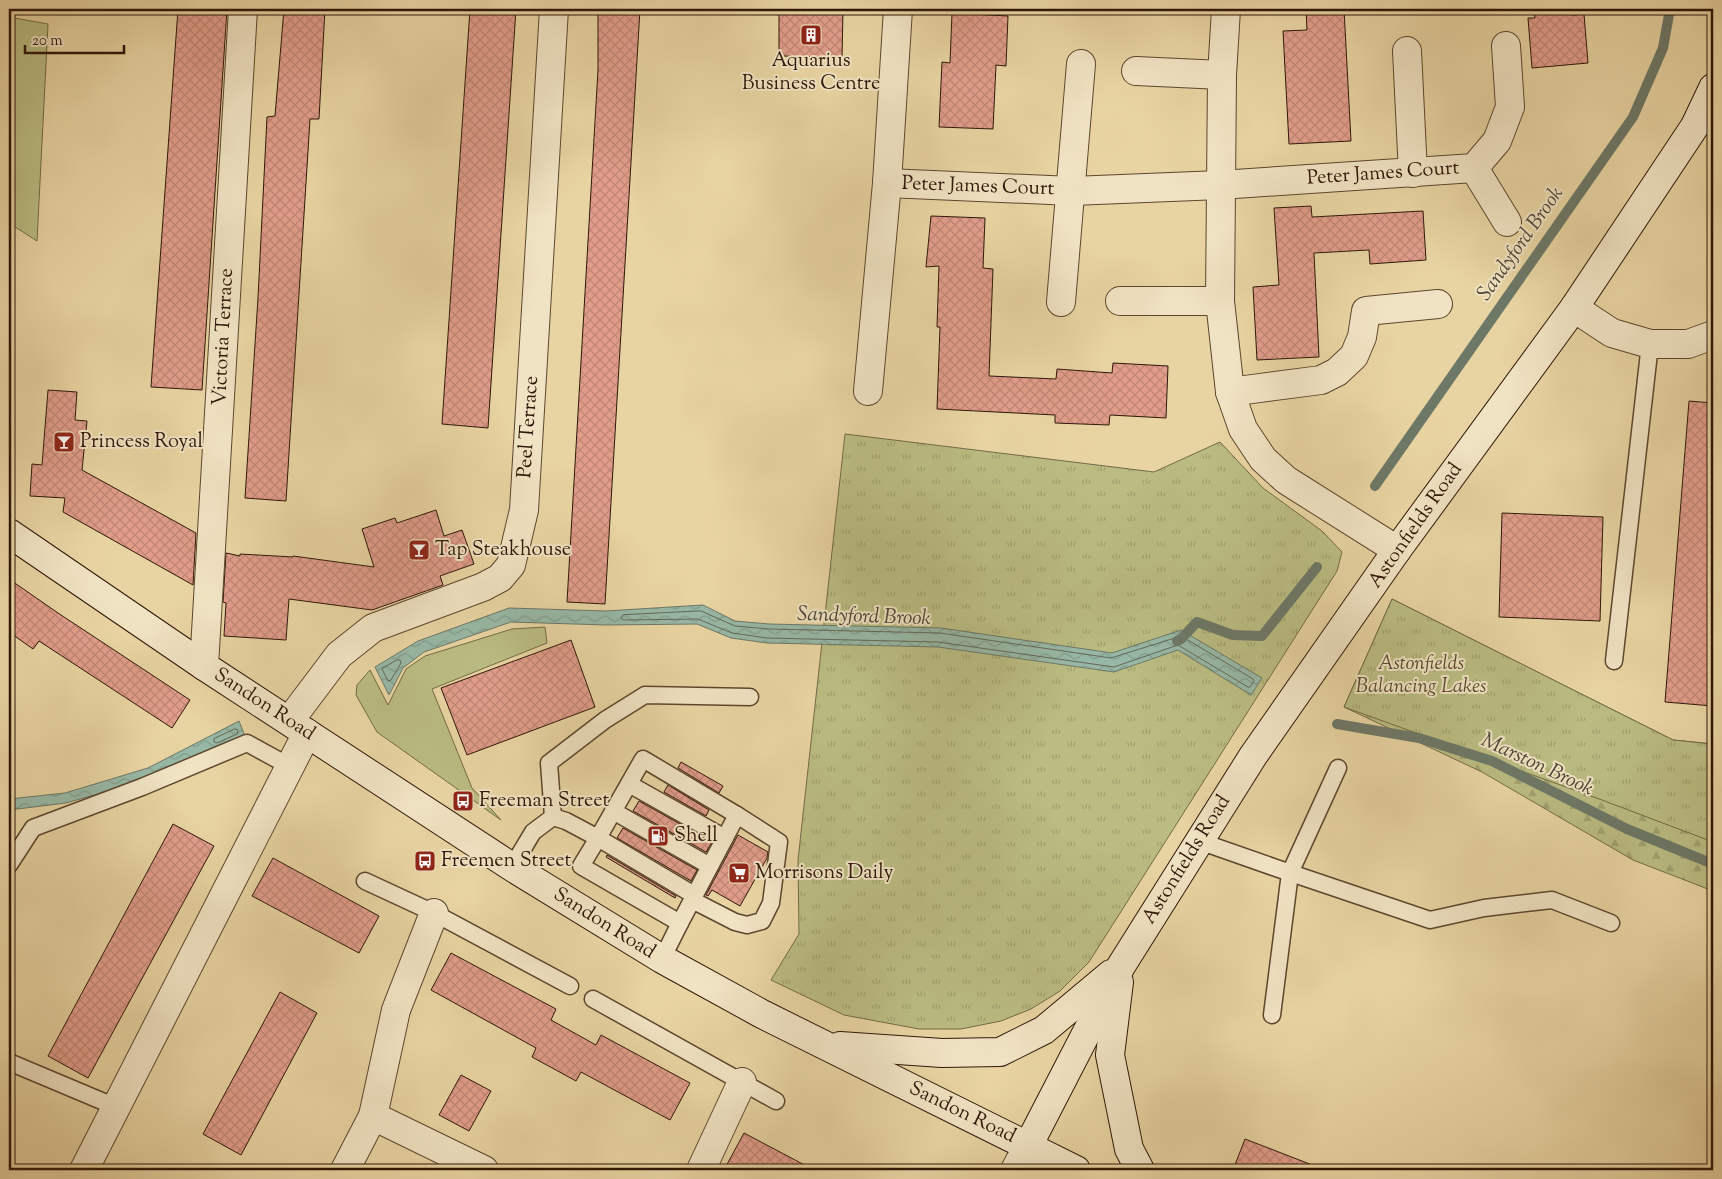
<svg xmlns="http://www.w3.org/2000/svg" width="1722" height="1179" font-family="'Sorts Mill Goudy',serif">
	<style>
		.green { fill: #babc82; stroke: #746a45 }
		.forest { fill: url(#forest-firs); stroke: #746a45 }
		.park { fill: url(#park-tufts); stroke: #746a45 }
		.water { fill: url(#water-waves); stroke: #6d7867 }
		.lines { fill: none; stroke-linecap: round; stroke-linejoin: round }
		.shore { stroke: #636857; stroke-width: 1 }
		.stream { stroke: #6d7867; stroke-width: 10 }
		.building { fill: url(#building-cross-hatch); stroke: #2f1708 }
		.lane-casing { stroke: #5d462e; stroke-width: 19 }
		.street-casing { stroke: #5d462e; stroke-width: 30 }
		.secondary-casing { stroke: #2f1708; stroke-width: 30 }
		.lane { stroke: #f0e3c3; stroke-width: 16 }
		.street { stroke: #f0e3c3; stroke-width: 28 }
		.secondary { stroke: #f0e3c3; stroke-width: 28 }
		.labels { text-anchor: middle; dominant-baseline: central; stroke-width: 4; stroke-linejoin: round; paint-order: stroke }
		.poi-label { font-size: 20px; fill: #2f1708; stroke: #f0e3c3; text-anchor: start }
		.street-label { font-size: 20px; fill: #2f1708; stroke: #f0e3c3 }
		.park-label { font-size: 20px; font-style: italic; fill: #59492d; stroke: #f0e3c3 }
		.water-label { font-size: 21px; font-style: italic; fill: #4e4737; stroke: #f0e3c3 }
	</style>
	<defs>
		<pattern id="forest-firs" width="22" height="20" patternUnits="userSpaceOnUse" patternTransform="scale(1.25)"><rect width="22" height="20" fill="#babc82"/><path d="M5 1l3.5 6h-7zM16 11l3.5 6h-7z" fill="#a0a16f"/></pattern>
		<pattern id="park-tufts" width="24" height="20" patternUnits="userSpaceOnUse" patternTransform="scale(1.25)"><rect width="24" height="20" fill="#babc82"/><path d="M3 7l-1-3M5 7V3M7 7l1-3M15 17l-1-3M17 17v-4M19 17l1-3" fill="none" stroke="#a0a16f"/></pattern>
		<pattern id="water-waves" width="16" height="10" patternUnits="userSpaceOnUse" patternTransform="scale(1.25)"><rect width="16" height="10" fill="#97b8a6"/><path d="M0 5q4-4 8 0t8 0" fill="none" stroke="#829d8d"/></pattern>
		<pattern id="building-cross-hatch" width="8" height="8" patternUnits="userSpaceOnUse" patternTransform="scale(1.25)"><rect width="8" height="8" fill="#e19d8a"/><path d="M0 0l8 8M0 8l8-8" fill="none" stroke="#c18676"/></pattern>
	</defs>
	<rect width="100%" height="100%" fill="#e8d4a2"/>
	<filter id="stains"><feTurbulence type="fractalNoise" baseFrequency=".004" numOctaves="4"/><feColorMatrix values="0 0 0 0 .2 0 0 0 0 .09 0 0 0 0 .02 0 0 0 .5 -.17"/></filter>
	<radialGradient id="worn" r=".72"><stop offset=".6" stop-color="#630" stop-opacity="0"/><stop offset="1" stop-color="#630" stop-opacity=".3"/></radialGradient>
	<g class="green">
		<polygon points="9,17 48,24 37,241 9,223"/>
		<polygon points="545,627 547,643 432,689 472,788 501,820 377,732 356,695 357,685 370,670 388,705 406,669 425,656 512,629"/>
	</g>
	<polygon class="forest" points="1392,599 1673,740 1713,744 1713,891 1633,860 1482,772 1344,707"/>
	<g class="park">
		<polygon points="845,434 1154,472 1220,442 1263,488 1322,531 1342,552 1337,571 1089,962 1060,991 1031,1009 1001,1021 961,1029 919,1029 844,1015 771,980 799,934 798,860"/>
		<polygon points="1392,599 1673,740 1713,744 1713,842 1602,800 1344,707"/>
	</g>
	<g class="water">
		<polygon points="703,605 735,621 769,624 941,628 1112,653 1181,630 1262,678 1251,695 1178,650 1114,672 938,647 767,643 731,638 697,624 606,625 511,622 424,652 403,668 389,695 375,667 418,641 509,608 606,611"/>
		<polygon points="239,721 245,736 151,779 66,803 9,810 9,799 65,793 148,768"/>
	</g>
	<g class="lines">
		<g class="shore">
			<polygon points="701,611 735,626 769,629 940,633 1111,658 1181,636 1253,679 1254,681 1250,687 1248,687 1178,645 1114,667 938,642 767,638 732,633 698,619 623,620 621,618 623,615"/>
			<polygon points="397,660 400,660 401,663 391,680 388,681 382,669"/>
			<polygon points="235,729 238,730 237,734 217,743 214,742 214,739"/>
		</g>
		<g class="stream">
			<polyline points="1375,486 1633,117 1663,48 1670,9"/>
			<polyline points="1177,641 1181,639 1197,622 1233,635 1262,636 1317,567"/>
			<polyline points="1337,724 1419,738 1492,761 1627,829 1713,864"/>
		</g>
	</g>
	<g class="building">
		<polygon points="178,9 227,9 202,390 151,387"/>
		<polygon points="284,9 325,9 319,119 310,119 286,501 245,498 258,298 267,117 275,116"/>
		<polygon points="470,9 516,9 488,428 442,424"/>
		<polygon points="598,9 640,9 605,604 567,602 598,70"/>
		<polygon points="801,9 843,9 842,57 779,56 779,14 801,14"/>
		<polygon points="1306,9 1344,9 1351,141 1289,144 1283,31 1307,30"/>
		<polygon points="1534,9 1571,9 1572,15 1584,14 1588,63 1532,68 1528,18 1535,18"/>
		<polygon points="952,13 1008,16 1006,66 996,65 993,129 939,127 942,62 950,63"/>
		<polygon points="1311,206 1312,217 1423,211 1426,260 1370,264 1369,250 1314,253 1319,357 1257,360 1253,287 1279,285 1274,208"/>
		<polygon points="931,216 985,218 983,268 993,269 989,376 1056,379 1057,369 1112,373 1113,363 1168,366 1166,418 1110,415 1109,425 1055,423 1055,415 937,409 940,327 937,327 939,266 926,267"/>
		<polygon points="48,390 77,392 75,420 87,421 82,470 196,533 193,585 63,512 65,498 30,496 32,464 42,465"/>
		<polygon points="1689,401 1713,403 1713,706 1665,702"/>
		<polygon points="436,510 444,536 462,530 474,564 440,576 443,585 372,610 289,599 286,640 224,636 226,603 223,602 226,553 240,556 240,554 293,557 293,556 374,567 362,529 395,518 397,523"/>
		<polygon points="1502,513 1603,517 1600,621 1499,617"/>
		<polygon points="9,579 58,613 190,700 172,728 39,641 33,649 9,632"/>
		<polygon points="571,640 595,707 467,755 441,688"/>
		<polygon points="681,762 723,786 719,793 678,768"/>
		<polygon points="668,785 709,810 706,816 664,792"/>
		<polygon points="639,801 712,842 706,852 633,811"/>
		<polygon points="173,824 214,846 88,1078 48,1056"/>
		<polygon points="623,828 697,870 691,881 617,838"/>
		<polygon points="738,835 768,852 767,858 740,906 712,890 708,896 706,895"/>
		<polygon points="607,855 676,896 675,898 606,857"/>
		<polygon points="273,858 379,916 359,953 252,896"/>
		<polygon points="451,953 556,1009 551,1020 596,1045 601,1035 690,1083 670,1120 581,1072 576,1081 532,1057 536,1048 431,990"/>
		<polygon points="280,992 317,1013 241,1155 203,1134"/>
		<polygon points="461,1075 491,1091 469,1131 439,1115"/>
		<polygon points="744,1133 814,1170 724,1170"/>
		<polygon points="1245,1139 1320,1168 1320,1170 1233,1170"/>
	</g>
	<g class="lines">
		<g class="lane-casing">
			<g id="lane">
				<polyline points="1614,661 1650,344"/>
				<polyline points="629,784 725,838"/>
				<polyline points="613,811 710,866"/>
				<polyline points="553,817 549,763 605,720 645,695 750,697"/>
				<polyline points="553,817 566,821 598,838 581,866 680,923 662,959"/>
				<polyline points="1199,841 1276,868 1430,920 1484,908 1552,900 1611,923"/>
				<polyline points="9,865 33,828 142,787 247,743 289,766"/>
				<polyline points="512,867 533,832 553,817"/>
				<polyline points="365,881 434,913 570,986"/>
				<polyline points="692,900 735,922 747,925 762,921 771,903 779,842 737,815"/>
				<polyline points="680,923 737,815 643,759 598,838 694,895"/>
				<polyline points="593,999 776,1101"/>
				<polyline points="1272,1015 1290,873 1338,768"/>
				<polyline points="9,1062 116,1107"/>
			</g>
		</g>
		<g class="street-casing">
			<g id="street">
				<polyline points="1226,9 1222,75 1220,301 1230,392 1243,429 1263,459 1286,480 1397,550"/>
				<polyline points="1407,51 1413,173"/>
				<polyline points="1136,71 1222,75"/>
				<polyline points="1474,168 1507,222"/>
				<polyline points="887,183 1072,191 1220,185 1474,168 1497,141 1510,107 1506,46"/>
				<polyline points="1120,301 1220,301"/>
				<polyline points="1061,302 1081,64"/>
				<polyline points="1574,308 1612,333 1650,344 1688,344 1713,335"/>
				<polyline points="868,391 887,183 898,9"/>
				<polyline points="1230,392 1321,380 1337,372 1354,356 1362,337 1366,311 1438,304"/>
				<polyline points="204,666 243,9"/>
				<polyline points="290,720 339,655 373,628 483,587 500,578 511,565 524,510 554,9"/>
				<polyline points="434,913 396,1010 373,1116 484,1170"/>
				<polyline points="84,1170 307,733"/>
				<polyline points="345,1170 373,1116"/>
				<polyline points="701,1170 742,1082"/>
				<polyline points="1015,1170 1028,1146"/>
			</g>
		</g>
		<g class="secondary-casing">
			<g id="secondary">
				<polyline points="9,533 204,666 512,867 662,959 762,1014 1076,1170"/>
				<polyline points="1119,982 1110,1055 1129,1149 1140,1170"/>
				<polyline points="840,1046 942,1053 1000,1052 1044,1030 1111,974"/>
				<polyline points="1028,1146 1121,966 1253,756 1397,550 1574,308 1695,126 1713,88"/>
			</g>
		</g>
		<use href="#lane" class="lane"/>
		<use href="#street" class="street"/>
		<use href="#secondary" class="secondary"/>
	</g>
	<defs>
		<g id="building-square" transform="scale(1.125)"><rect x="-9" y="-9" width="18" height="18" rx="4" fill="#8f2418" stroke="#f0e3c3"/><path d="M-4-6H4V6H1V3H-1V6H-4ZM-2.5-4.3h1.7v1.8h-1.7ZM.8-4.3h1.7v1.8H.8ZM-2.5-1h1.7V.8h-1.7ZM.8-1h1.7V.8H.8Z" fill="#fff"/></g>
		<g id="bar-square" transform="scale(1.125)"><rect x="-9" y="-9" width="18" height="18" rx="4" fill="#8f2418" stroke="#f0e3c3"/><path d="M-6-5H6L.8 .8V4.5H3.5V6h-7V4.5H-.8V.8Z" fill="#fff"/></g>
		<g id="bus-square" transform="scale(1.125)"><rect x="-9" y="-9" width="18" height="18" rx="4" fill="#8f2418" stroke="#f0e3c3"/><path d="M-5-6H5V4H4V6H2V4H-2V6H-4V4H-5ZM-3.5-4V0h7V-4ZM-3.5 1.2v1.5H-2V1.2ZM2 1.2v1.5H3.5V1.2Z" fill="#fff"/></g>
		<g id="fuel-square" transform="scale(1.125)"><rect x="-9" y="-9" width="18" height="18" rx="4" fill="#8f2418" stroke="#f0e3c3"/><path d="M-5.5-6h7V0h2V4h1.3V-2.5L3-4.5l.8-.8L6-3V5H2.5V1h-1V6h-7ZM-4.2-4.7v3.2H.2V-4.7Z" fill="#fff"/></g>
		<g id="supermarket-square" transform="scale(1.125)"><rect x="-9" y="-9" width="18" height="18" rx="4" fill="#8f2418" stroke="#f0e3c3"/><path d="M-6-5.5h2.5l.6 2H6L4.5 2H-2.5L-4.4-4H-6ZM-1.5 3.2a1.3 1.3 0 1 0 .1 0ZM3 3.2a1.3 1.3 0 1 0 .1 0Z" fill="#fff"/></g>
	</defs>
	<g fill-rule="evenodd">
		<use href="#building-square" x="811" y="35"/>
		<use href="#bar-square" x="64" y="442"/>
		<use href="#bar-square" x="419" y="550"/>
		<use href="#bus-square" x="463" y="801"/>
		<use href="#fuel-square" x="658" y="836"/>
		<use href="#bus-square" x="425" y="861"/>
		<use href="#supermarket-square" x="739" y="873"/>
	</g>
	<g class="labels">
		<g class="poi-label">
			<text x="811" y="61" text-anchor="middle">Aquarius<tspan x="811" dy="23">Business Centre</tspan></text>
			<text x="80" y="442">Princess Royal</text>
			<text x="435" y="550">Tap Steakhouse</text>
			<text x="479" y="801">Freeman Street</text>
			<text x="674" y="836">Shell</text>
			<text x="441" y="861">Freemen Street</text>
			<text x="755" y="873">Morrisons Daily</text>
		</g>
		<g class="street-label">
			<text transform="translate(1383 174) rotate(-4)">Peter James Court</text>
			<text transform="translate(978 187) rotate(2)">Peter James Court</text>
			<text transform="translate(224 337) rotate(-87)">Victoria Terrace</text>
			<text transform="translate(529 427) rotate(-86)">Peel Terrace</text>
			<text transform="translate(1416 526) rotate(-55)">Astonfields Road</text>
			<text transform="translate(264 705) rotate(33)">Sandon Road</text>
			<text transform="translate(1187 860) rotate(-58)">Astonfields Road</text>
			<text transform="translate(604 924) rotate(32)">Sandon Road</text>
			<text transform="translate(962 1113) rotate(26)">Sandon Road</text>
		</g>
		<g class="park-label">
			<text x="1421" y="664">Astonfields<tspan x="1421" dy="23">Balancing Lakes</tspan></text>
		</g>
		<g class="water-label">
			<text transform="translate(1521 244) rotate(-55)">Sandyford Brook</text>
			<text transform="translate(864 617) rotate(2)">Sandyford Brook</text>
			<text transform="translate(1537 765) rotate(25)">Marston Brook</text>
		</g>
	</g>
	<rect width="1722" height="1179" fill="none" stroke="#e8d4a2" stroke-width="30"/>
	<rect x="10" y="10" width="1702" height="1159" fill="none" stroke="#2f1708" stroke-width="2.5"/>
	<rect x="15" y="15" width="1692" height="1149" fill="none" stroke="#2f1708"/>
	<path d="M25 45v8h99v-8" fill="none" stroke="#2f1708" stroke-width="2.5"/>
	<text x="32" y="45" font-size="15" fill="#2f1708" stroke="#f0e3c3" stroke-width="4" paint-order="stroke">20 m</text>
	<rect width="100%" height="100%" filter="url(#stains)"/>
	<rect width="100%" height="100%" fill="url(#worn)"/>
</svg>
